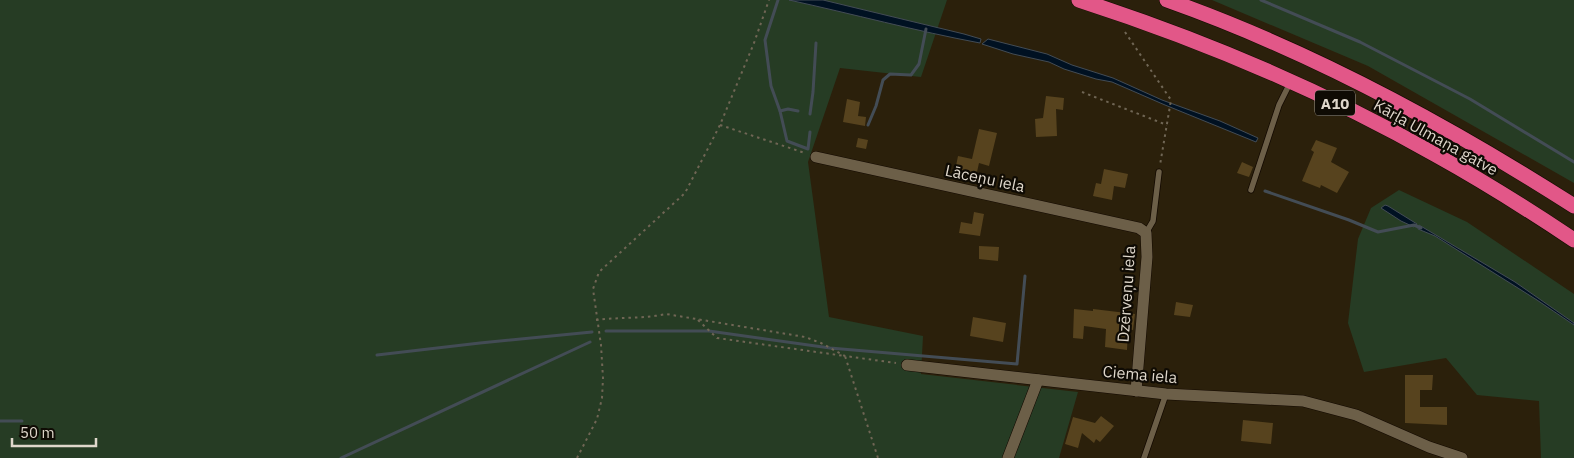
<svg xmlns="http://www.w3.org/2000/svg" width="1574" height="458" font-family="'IBM Plex Sans',sans-serif">
	<style>
		.green { fill: #263c24 }
		.water { fill: #012; stroke: #434c55 }
		.lines { fill: none; stroke-linecap: round; stroke-linejoin: round }
		.stream { stroke: #434c55; stroke-width: 3 }
		.building { fill: #57431e }
		.lane-casing { stroke: #130900; stroke-width: 7 }
		.street-casing { stroke: #130900; stroke-width: 12 }
		.highway-casing { stroke: #130900; stroke-width: 16 }
		.path { stroke: #706655; stroke-width: 2; stroke-dasharray: 2.5 4; stroke-linecap: butt }
		.lane { stroke: #6c5f48; stroke-width: 5.5 }
		.street { stroke: #6c5f48; stroke-width: 11 }
		.highway { stroke: #e25788; stroke-width: 15 }
		.labels { text-anchor: middle; dominant-baseline: central; stroke-width: 4.5; stroke-linejoin: round; paint-order: stroke }
		.shield { fill: #0f0b04; stroke: #a19a8f; stroke-width: 1 }
		.shield-label { font-size: 15px; font-weight: bold; fill: #dfd7cb }
		.street-label { font-size: 16px; fill: #dfd7cb; stroke: #0f0b04 }
	</style>
	<rect width="100%" height="100%" fill="#2b200b"/>
	<g class="green">
		<polygon points="0,0 947,0 921,77 840,68 808,162 829,317 923,336 921,374 1078,392 1059,458 0,458"/>
		<polygon points="1212,0 1574,0 1574,183 1368,66"/>
		<polygon points="1399,190 1467,222 1574,294 1574,458 1541,458 1539,401 1477,395 1446,358 1364,372 1348,323 1358,239 1371,208"/>
	</g>
	<g class="water">
		<path d="M789 0H823L964 34 981 39 980 43C916 31 853 14 789 0Z"/>
		<polygon points="988,39 1047,54 1072,65 1113,78 1162,100 1220,121 1258,138 1256,142 1165,105 1112,82 1096,79 1064,69 1049,62 1013,54 982,44"/>
		<polygon points="1385,205 1388,206 1417,224 1414,227 1401,221 1381,208"/>
		<polygon points="1419,225 1515,282 1574,323 1574,325 1537,300 1435,236 1418,229"/>
	</g>
	<g class="lines">
		<g class="stream">
			<polyline points="778,0 765,40 771,86 780,111 787,141 808,149 810,132"/>
			<polyline points="1261,0 1360,42 1470,99 1574,162"/>
			<polyline points="780,111 788,109 798,111"/>
			<polyline points="810,114 813,92 816,43"/>
			<polyline points="868,125 876,106 883,80 890,74 911,75 919,64 926,29"/>
			<polyline points="1265,191 1349,220 1378,232 1414,225 1421,228"/>
			<polyline points="606,331 709,331 830,348 1017,364 1025,276"/>
			<polyline points="377,355 480,343 592,332"/>
			<polyline points="0,421 22,421"/>
			<polyline points="341,458 590,342"/>
		</g>
	</g>
	<g class="building">
		<polygon points="1046,96 1064,98 1063,110 1056,109 1057,136 1036,137 1035,119 1043,118"/>
		<polygon points="847,99 860,102 858,116 866,117 865,126 843,122"/>
		<polygon points="979,129 997,133 989,166 979,163 975,181 954,176 958,156 972,159"/>
		<polygon points="858,138 868,140 866,149 856,147"/>
		<polygon points="1316,140 1337,148 1331,162 1349,172 1337,193 1321,185 1320,188 1302,181 1314,152 1311,150"/>
		<polygon points="1242,162 1253,167 1249,177 1237,173"/>
		<polygon points="1104,169 1128,174 1125,188 1114,186 1112,200 1093,196 1096,183 1101,184"/>
		<polygon points="974,212 984,214 980,236 959,233 961,222 972,224"/>
		<polygon points="979,246 999,247 998,261 979,259"/>
		<polygon points="1176,302 1193,305 1190,317 1174,315"/>
		<polygon points="1074,309 1093,311 1093,309 1135,314 1133,330 1128,329 1127,350 1105,347 1106,329 1084,326 1083,339 1073,338"/>
		<polygon points="973,317 1006,323 1003,342 970,336"/>
		<polygon points="1405,375 1433,375 1432,390 1420,390 1420,407 1447,407 1447,425 1405,423"/>
		<polygon points="1101,416 1114,426 1100,442 1096,439 1094,443 1082,433 1078,448 1065,444 1073,417 1095,423"/>
		<polygon points="1243,420 1273,423 1271,444 1241,441"/>
	</g>
	<g class="lines">
		<g class="lane-casing">
			<g id="lane">
				<polyline points="1251,190 1279,105 1290,83"/>
				<polyline points="1146,233 1153,221 1159,172"/>
				<polyline points="1144,458 1166,394"/>
			</g>
		</g>
		<g class="street-casing">
			<g id="street">
				<polyline points="816,157 1139,228 1146,233 1147,257 1136,391"/>
				<polyline points="907,365 1166,394 1303,401 1356,415 1429,447 1462,458"/>
				<polyline points="1008,458 1038,380"/>
			</g>
		</g>
		<g class="highway-casing">
			<g id="highway">
				<path d="M1079 0C1203 40 1323 91 1436 155 1483 181 1529 210 1574 240"/>
				<path d="M1167 0C1311 51 1446 124 1574 206"/>
			</g>
		</g>
		<g class="path">
			<polyline points="1125,32 1171,100 1160,165"/>
			<polyline points="1082,92 1167,125"/>
			<polyline points="720,125 805,153"/>
			<path d="M596 320C619 317 643 319 666 314L805 337 821 343 845 356 896 363"/>
			<polyline points="698,320 717,338 845,356 878,458"/>
			<polyline points="577,458 597,419 602,398 603,378 601,345 593,289 599,272 685,193 720,125 754,43 769,0"/>
		</g>
		<use href="#lane" class="lane"/>
		<use href="#street" class="street"/>
		<use href="#highway" class="highway"/>
	</g>
	<g class="labels">
		<rect class="shield" x="1315" y="90.5" width="40" height="25" rx="4"/>
		<g class="shield-label">
			<text x="1335" y="103">A10</text>
		</g>
		<g class="street-label">
			<text transform="translate(1436 137) rotate(29)">Kārļa Ulmaņa gatve</text>
			<text transform="translate(985 178) rotate(12)">Lāceņu iela</text>
			<text transform="translate(1126 294) rotate(-86)">Dzērveņu iela</text>
			<text transform="translate(1140 374) rotate(5)">Ciema iela</text>
		</g>
	</g>
	<path d="M12 438v8h84v-8" fill="none" stroke="#dfd7cb" stroke-width="2.5"/>
	<text x="20" y="438" font-size="15" fill="#dfd7cb" stroke="#0f0b04" stroke-width="4" paint-order="stroke">50 m</text>
</svg>
